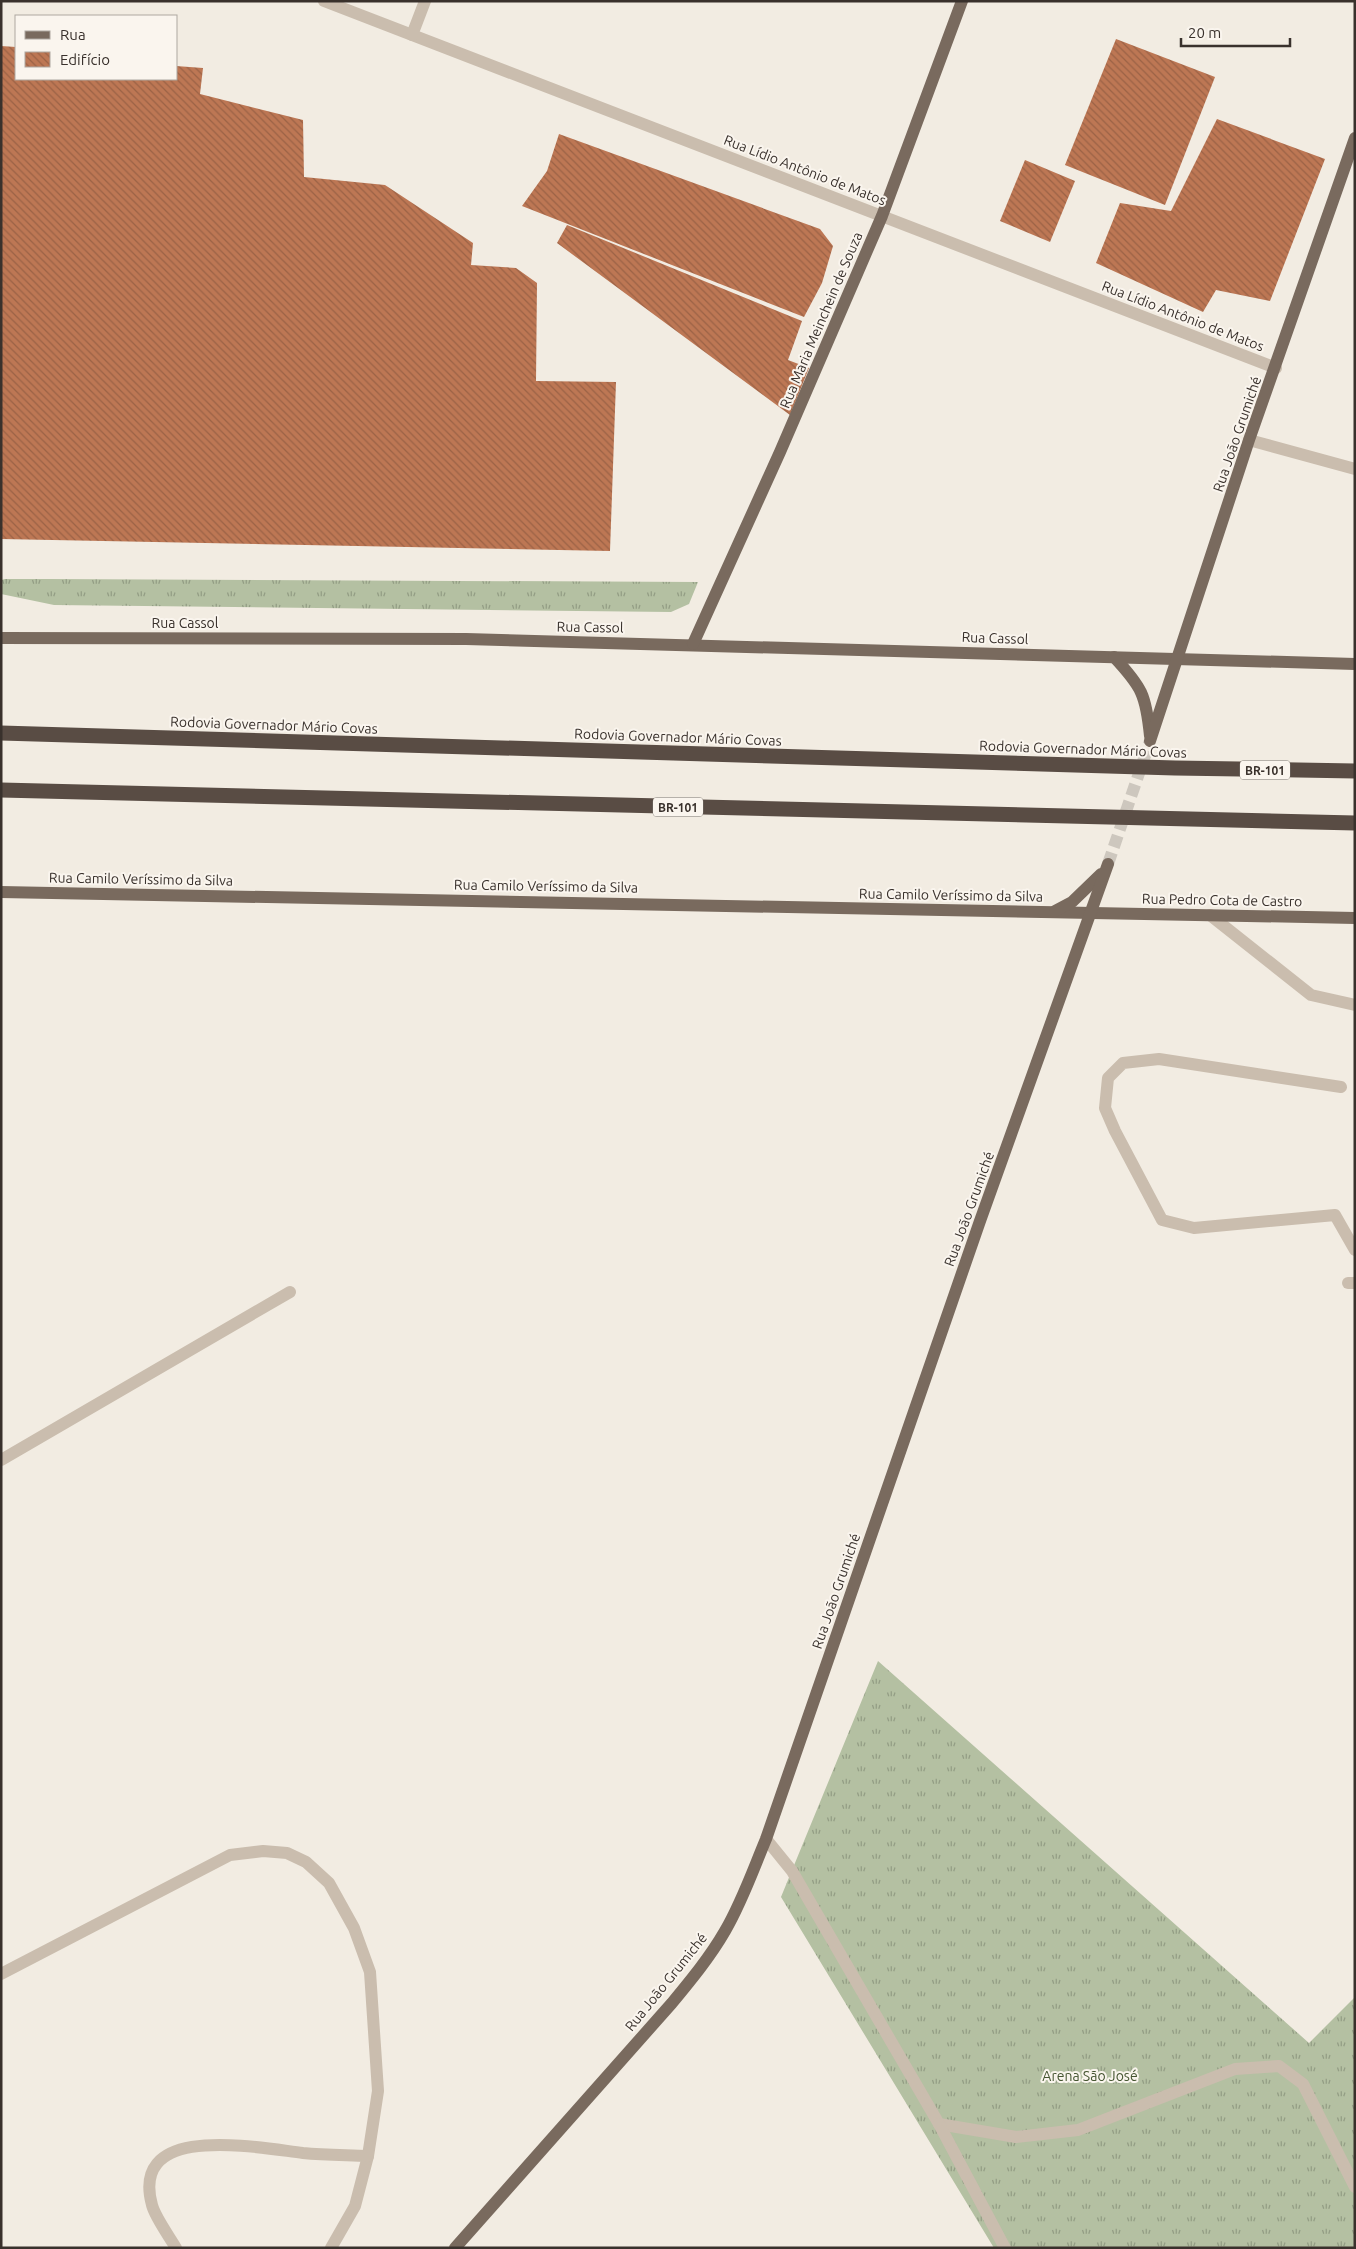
<svg xmlns="http://www.w3.org/2000/svg" width="1356" height="2249" font-family="Ubuntu,sans-serif">
	<style>
		.grass { fill: url(#grass-tufts) }
		.building { fill: url(#building-back-hatch) }
		.lines { fill: none; stroke-linecap: round; stroke-linejoin: round }
		.major-tunnel { stroke: #cdc7be; stroke-width: 12; stroke-dasharray: 12 6; stroke-linecap: butt }
		.minor { stroke: #cabdae; stroke-width: 12 }
		.major { stroke: #796a5e; stroke-width: 12 }
		.highway { stroke: #594c44; stroke-width: 15 }
		.labels { text-anchor: middle; dominant-baseline: central; stroke-width: 4; stroke-linejoin: round; paint-order: stroke }
		.shield { fill: #faf5ee; stroke: #736c66; stroke-width: 1 }
		.shield-label { font-size: 12px; font-weight: bold; fill: #39312c }
		.street-label { font-size: 14px; fill: #39312c; stroke: #faf5ee }
		.park-label { font-size: 14px; fill: #455531; stroke: #faf5ee }
	</style>
	<defs>
		<pattern id="grass-tufts" width="24" height="20" patternUnits="userSpaceOnUse" patternTransform="scale(1.25)"><rect width="24" height="20" fill="#b4c0a2"/><path d="M3 7l-1-3M5 7V3M7 7l1-3M15 17l-1-3M17 17v-4M19 17l1-3" fill="none" stroke="#939d84"/></pattern>
		<pattern id="building-back-hatch" width="6" height="6" patternUnits="userSpaceOnUse" patternTransform="scale(1.25)"><rect width="6" height="6" fill="#bd7754"/><path d="M-1 5l2 2M0 0l6 6M5-1l2 2" fill="none" stroke="#9b6246"/></pattern>
	</defs>
	<rect width="100%" height="100%" fill="#f2ece2"/>
	<g class="grass">
		<polygon points="5,579 48,579 698,582 689,604 671,612 54,605 1,594 1,580"/>
		<polygon points="878,1661 1309,2043 1355,1997 1355,2248 994,2248 781,1897"/>
	</g>
	<g class="building">
		<polygon points="1116,39 1215,77 1165,205 1065,165"/>
		<polygon points="1,46 16,47 16,79 176,79 176,66 203,68 200,94 303,120 304,177 385,185 473,243 471,265 516,268 537,283 536,381 616,382 610,551 1,539"/>
		<polygon points="1217,119 1325,159 1270,301 1216,290 1203,312 1096,263 1120,203 1171,211"/>
		<polygon points="559,134 820,229 833,246 822,283 804,317 522,206 547,171"/>
		<polygon points="1025,160 1075,181 1050,242 1000,221"/>
		<polygon points="567,225 802,321 788,360 809,368 790,415 557,243"/>
	</g>
	<g class="lines">
		<polyline class="major-tunnel" points="1108,864 1150,741"/>
		<g class="minor">
			<polyline points="324,1 1276,368"/>
			<polyline points="412,35 425,1"/>
			<polyline points="1249,440 1355,469"/>
			<polyline points="1210,915 1311,995 1355,1005"/>
			<polyline points="1341,1087 1159,1059 1123,1063 1108,1078 1105,1108 1115,1131 1162,1220 1194,1228 1335,1215 1355,1250"/>
			<polyline points="1348,1283 1355,1283"/>
			<polyline points="1,1460 290,1292"/>
			<polyline points="766,1839 792,1871 939,2124 1016,2137 1078,2130 1235,2069 1279,2066 1303,2084 1355,2187"/>
			<polyline points="1,1974 230,1855 263,1851 287,1853 306,1862 329,1883 354,1928 370,1972 378,2091 368,2156 355,2206 331,2248"/>
			<polyline points="939,2124 1005,2248"/>
			<path d="M176 2248C169 2236 155 2217 152 2205 129 2121 259 2148 303 2153 325 2155 347 2155 368 2156"/>
		</g>
		<g class="major">
			<polyline points="1,638 466,639 1355,664"/>
			<polyline points="693,644 780,452 882,216 962,1"/>
			<path d="M1114 657C1142 687 1146 695 1150 736"/>
			<polyline points="1150,741 1249,440 1355,138"/>
			<polyline points="1,892 1355,918"/>
			<polyline points="1055,911 1072,902 1101,874"/>
			<path d="M455 2248 672 2003C691 1980 710 1957 725 1931 742 1902 753 1870 766 1839L980 1221 1108 864"/>
		</g>
		<g class="highway">
			<polyline points="1,733 1175,768 1355,771"/>
			<polyline points="1,790 1355,823"/>
		</g>
	</g>
	<g class="labels">
		<g class="shield">
			<rect x="1240" y="760.5" width="50" height="19" rx="4"/>
			<rect x="653" y="797.5" width="50" height="19" rx="4"/>
		</g>
		<g class="shield-label">
			<text x="1265" y="770">BR-101</text>
			<text x="678" y="807">BR-101</text>
		</g>
		<g class="street-label">
			<text transform="translate(805 170) rotate(21)">Rua Lídio Antônio de Matos</text>
			<text transform="translate(1183 316) rotate(21)">Rua Lídio Antônio de Matos</text>
			<text transform="translate(821 320) rotate(-67)">Rua Maria Meinchein de Souza</text>
			<text transform="translate(1237 434) rotate(-71)">Rua João Grumiché</text>
			<text x="185" y="623">Rua Cassol</text>
			<text transform="translate(590 627) rotate(1)">Rua Cassol</text>
			<text transform="translate(995 638) rotate(2)">Rua Cassol</text>
			<text transform="translate(274 725) rotate(2)">Rodovia Governador Mário Covas</text>
			<text transform="translate(678 737) rotate(2)">Rodovia Governador Mário Covas</text>
			<text transform="translate(1083 749) rotate(2)">Rodovia Governador Mário Covas</text>
			<text transform="translate(141 879) rotate(1)">Rua Camilo Veríssimo da Silva</text>
			<text transform="translate(546 886) rotate(1)">Rua Camilo Veríssimo da Silva</text>
			<text transform="translate(951 895) rotate(1)">Rua Camilo Veríssimo da Silva</text>
			<text transform="translate(1222 900) rotate(1)">Rua Pedro Cota de Castro</text>
			<text transform="translate(969 1209) rotate(-70)">Rua João Grumiché</text>
			<text transform="translate(836 1591) rotate(-71)">Rua João Grumiché</text>
			<text transform="translate(666 1982) rotate(-51)">Rua João Grumiché</text>
		</g>
		<g class="park-label">
			<text x="1090" y="2076">Arena São José</text>
		</g>
	</g>
	<rect width="1356" height="2249" fill="none" stroke="#39312c" stroke-width="5"/>
	<rect x="15" y="15" width="162" height="65" fill="#faf5ee" stroke="#ada7a0"/>
	<rect x="25" y="31" width="25" height="8" fill="#796a5e" stroke="#ada7a0"/>
	<text x="60" y="40" font-size="15" fill="#39312c">Rua</text>
	<rect x="25" y="52" width="25" height="15" fill="url(#building-back-hatch)" stroke="#ada7a0"/>
	<text x="60" y="65" font-size="15" fill="#39312c">Edifício</text>
	<path d="M1181 38v8h109v-8" fill="none" stroke="#39312c" stroke-width="2.5"/>
	<text x="1188" y="38" font-size="15" fill="#39312c" stroke="#faf5ee" stroke-width="4" paint-order="stroke">20 m</text>
</svg>
